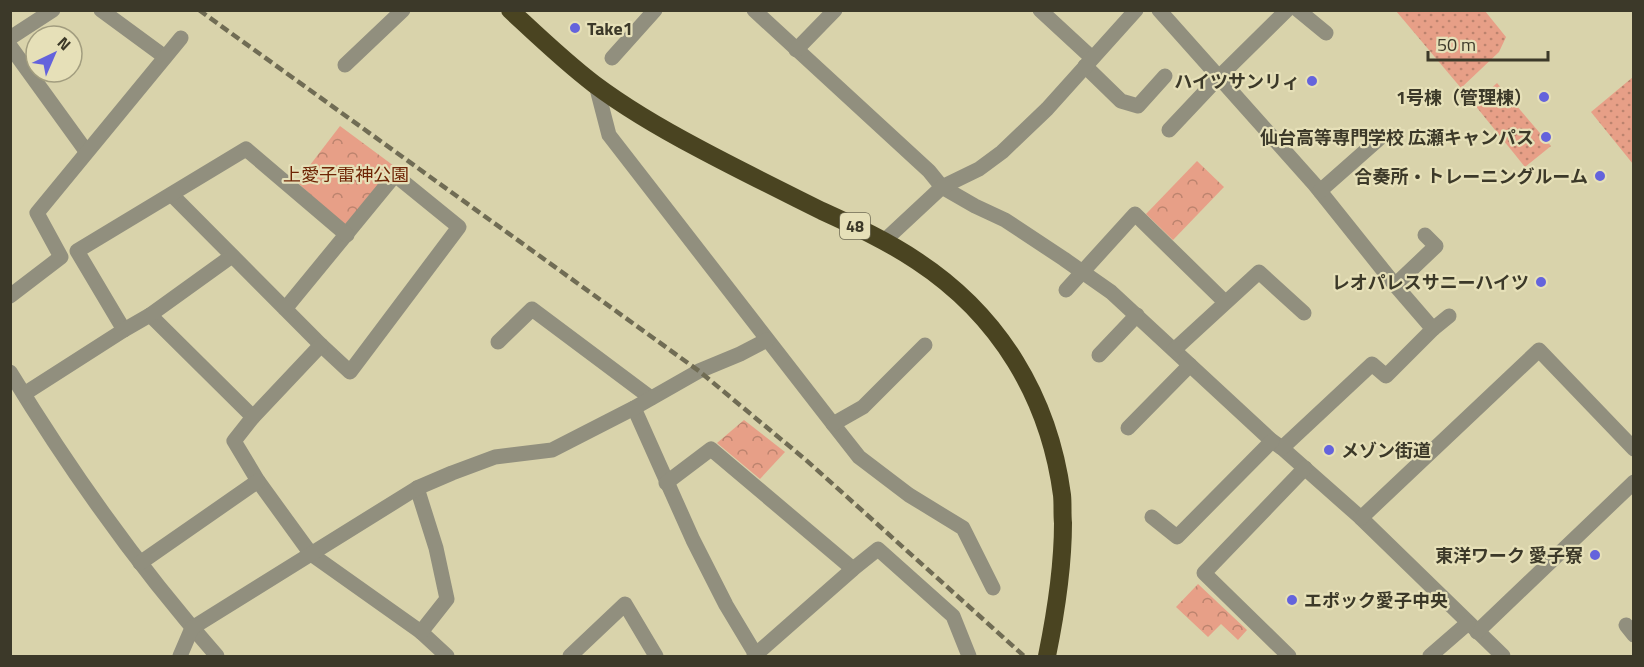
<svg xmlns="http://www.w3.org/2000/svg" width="1644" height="667" font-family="'Titillium Web','Noto Sans JP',sans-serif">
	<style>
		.grass { fill: url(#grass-dots) }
		.park { fill: url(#park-crowns) }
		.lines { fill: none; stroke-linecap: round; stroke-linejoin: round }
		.minor { stroke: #918f7e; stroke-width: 15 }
		.highway { stroke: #4a4421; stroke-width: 18 }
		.rail { stroke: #706c54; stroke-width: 4.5; stroke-dasharray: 9 4.5; stroke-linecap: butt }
		.poi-dot { fill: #6463dc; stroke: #e6e0b8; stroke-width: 2 }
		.labels { text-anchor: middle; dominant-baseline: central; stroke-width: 4.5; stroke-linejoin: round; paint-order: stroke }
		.shield { fill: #e6e0b8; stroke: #6f6b54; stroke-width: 1.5 }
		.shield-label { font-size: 16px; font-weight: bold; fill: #3c3929 }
		.poi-label { font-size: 18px; font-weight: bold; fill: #3c3929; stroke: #e6e0b8; text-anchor: end }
		.park-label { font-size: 18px; fill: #6f2506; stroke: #e6e0b8 }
	</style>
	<defs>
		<pattern id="grass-dots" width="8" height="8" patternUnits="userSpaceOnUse" patternTransform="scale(1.5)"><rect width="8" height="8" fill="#e79f87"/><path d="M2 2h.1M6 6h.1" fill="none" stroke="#bc836e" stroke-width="1.8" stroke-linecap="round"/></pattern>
		<pattern id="park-crowns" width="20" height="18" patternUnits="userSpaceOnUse" patternTransform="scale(1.5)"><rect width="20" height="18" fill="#e79f87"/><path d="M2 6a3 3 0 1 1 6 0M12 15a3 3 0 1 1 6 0" fill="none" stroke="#bc836e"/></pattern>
	</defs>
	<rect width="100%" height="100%" fill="#d9d3ab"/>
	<g class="grass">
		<polygon points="1396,11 1485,11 1506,37 1499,52 1461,88"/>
		<polygon points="1633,77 1633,164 1591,112"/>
		<polygon points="1497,83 1551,146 1525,167 1474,104"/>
	</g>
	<g class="park">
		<polygon points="340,126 394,166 349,224 342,224 297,182"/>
		<polygon points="1197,161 1224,187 1173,240 1146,214"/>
		<polygon points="744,420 785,452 760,479 717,443"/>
		<polygon points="1198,584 1247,630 1238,640 1221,624 1208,637 1176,607"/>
	</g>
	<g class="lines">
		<g class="minor">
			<polyline points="101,10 165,57"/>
			<polyline points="754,10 929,171 942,187 975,206 1005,220 1064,259 1111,292 1272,441 1282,448 1361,518 1503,656"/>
			<polyline points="1040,10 1092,58"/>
			<polyline points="1159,10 1315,185 1395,285 1433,329 1386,376 1372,364 1282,448"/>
			<polyline points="1298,10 1326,33"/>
			<polyline points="10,38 53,10"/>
			<polyline points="10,46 86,151"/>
			<polyline points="796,50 835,10"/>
			<polyline points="612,58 655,10"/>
			<polyline points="345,65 403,10"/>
			<polyline points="1085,66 1121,101 1138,106 1165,76"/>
			<polyline points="596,85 609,135 833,424 859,457 909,495 963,528 993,588"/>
			<polyline points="1169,130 1219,77 1287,10"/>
			<polyline points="1320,191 1380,138"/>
			<polyline points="172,195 321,345 350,372 459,227 395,175 285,309"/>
			<polyline points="884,241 942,187 979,169 1002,152 1047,109 1136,10"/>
			<polyline points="1395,285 1436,246 1425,235"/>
			<polyline points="1066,290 1135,214 1225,302"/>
			<polyline points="10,296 61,257 37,213 181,38"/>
			<polyline points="150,315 253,417"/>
			<polyline points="1433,329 1449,316"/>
			<polyline points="124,330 77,251 246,149 347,235"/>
			<polyline points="498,342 532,309 651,398"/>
			<polyline points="321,345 253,417 234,441 258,481 311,554 421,632 447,656"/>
			<polyline points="1174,350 1259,272 1304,313"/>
			<polyline points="1099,355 1137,315"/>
			<path d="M10 372C71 472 139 568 217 656"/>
			<polyline points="24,394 124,330 150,315 232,256"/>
			<polyline points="634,408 693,540 726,605 756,655"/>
			<polyline points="833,424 863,407 925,345"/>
			<polyline points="1128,428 1190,365"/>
			<polyline points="666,483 711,449 853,569"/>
			<polyline points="417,488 436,548 447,599 421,632"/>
			<polyline points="1152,517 1177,537 1272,441"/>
			<polyline points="1361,518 1539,350 1634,449"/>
			<polyline points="140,563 258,481"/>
			<polyline points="1626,625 1634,635"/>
			<polyline points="1477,632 1634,482"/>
			<polyline points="180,656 192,628 417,488 452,473 495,457 552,450 634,408 699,371 740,354 767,340"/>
			<polyline points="570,656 625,604 656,656"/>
			<polyline points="754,656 853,569 878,549 953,616 969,656"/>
			<polyline points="1289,656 1204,573 1305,468"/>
			<polyline points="1430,656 1468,623"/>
		</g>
		<path class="highway" d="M510 10C538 36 565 62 594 84 626 108 662 129 698 148 739 170 780 190 822 211 855 226 887 241 917 261 999 315 1049 397 1062 495 1063 504 1062 513 1063 523 1063 568 1056 612 1047 656"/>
		<polyline class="rail" points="199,10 699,371 806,460 1024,656"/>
	</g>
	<g class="poi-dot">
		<circle cx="575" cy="28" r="6"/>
		<circle cx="1312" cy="81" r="6"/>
		<circle cx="1544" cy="97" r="6"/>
		<circle cx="1546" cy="137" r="6"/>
		<circle cx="1600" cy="176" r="6"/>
		<circle cx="1541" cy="282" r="6"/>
		<circle cx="1329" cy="450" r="6"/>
		<circle cx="1595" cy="555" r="6"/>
		<circle cx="1292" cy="600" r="6"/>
	</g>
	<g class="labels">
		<rect class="shield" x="840" y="213" width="30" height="26" rx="4.5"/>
		<g class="shield-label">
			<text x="855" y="226">48</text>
		</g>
		<g class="poi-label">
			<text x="587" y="28" text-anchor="start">Take1</text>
			<text x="1300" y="81">ハイツサンリィ</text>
			<text x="1532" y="97">1号棟（管理棟）</text>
			<text x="1534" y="137">仙台高等専門学校 広瀬キャンパス</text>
			<text x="1588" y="176">合奏所・トレーニングルーム</text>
			<text x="1529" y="282">レオパレスサニーハイツ</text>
			<text x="1341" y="450" text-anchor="start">メゾン街道</text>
			<text x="1583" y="555">東洋ワーク 愛子寮</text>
			<text x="1304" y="600" text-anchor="start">エポック愛子中央</text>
		</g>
		<g class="park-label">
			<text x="346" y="174">上愛子雷神公園</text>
		</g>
	</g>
	<rect width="1644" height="667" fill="none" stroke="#3c3929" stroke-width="24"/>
	<g transform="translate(54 54) rotate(44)"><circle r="28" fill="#e6e0b8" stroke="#a29d7f" stroke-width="1.5"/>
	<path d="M0-4.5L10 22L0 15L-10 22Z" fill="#6463dc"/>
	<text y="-9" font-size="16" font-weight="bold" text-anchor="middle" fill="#3c3929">N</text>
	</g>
	<path d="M1428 51v9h120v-9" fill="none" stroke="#3c3929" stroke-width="3"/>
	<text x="1437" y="51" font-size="18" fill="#3c3929" stroke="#e6e0b8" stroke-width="4.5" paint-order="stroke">50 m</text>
</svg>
